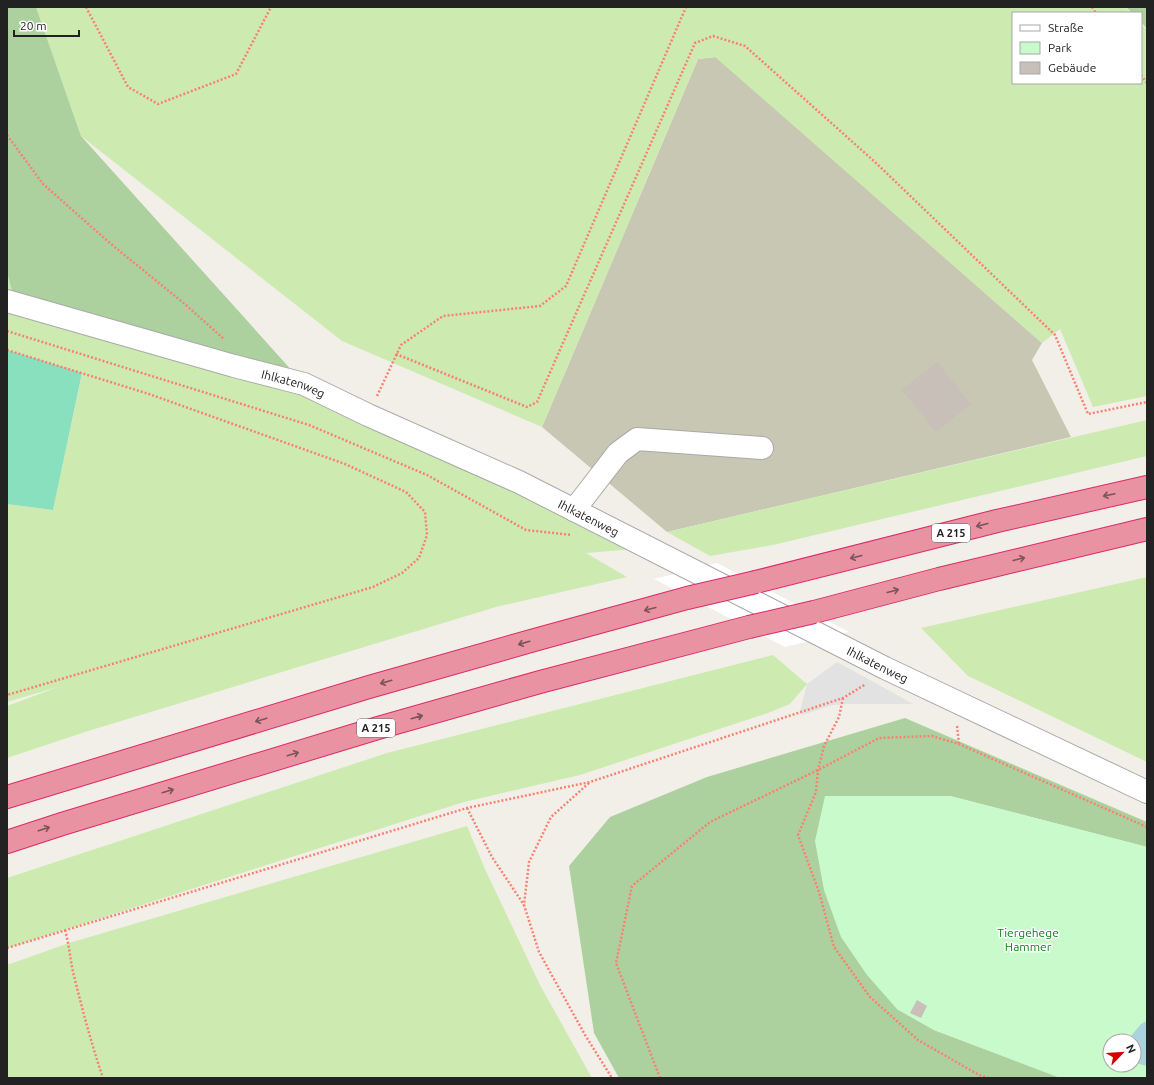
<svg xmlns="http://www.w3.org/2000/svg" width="1154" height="1085" font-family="Ubuntu,sans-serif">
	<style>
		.construction { fill: #c7c7b4 }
		.grass { fill: #cdebb0 }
		.forest { fill: #add19e }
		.park { fill: #c8facc; fill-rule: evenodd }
		.pitch { fill: #88e0be }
		.parking { fill: #e2e2e2 }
		.water { fill: #aad3df }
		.pier { fill: #fff }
		.building { fill: #c7bfb8 }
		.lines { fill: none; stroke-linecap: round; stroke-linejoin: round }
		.minor-casing { stroke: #a9a9a9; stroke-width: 24 }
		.highway-casing { stroke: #dc2a67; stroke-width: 24 }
		.path { stroke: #fa8072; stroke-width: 2.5; stroke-dasharray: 2 2; stroke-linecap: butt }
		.minor { stroke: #fff; stroke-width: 22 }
		.highway { stroke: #e892a2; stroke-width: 22 }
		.highway-bridge-casing { stroke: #dc2a67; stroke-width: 24; stroke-linecap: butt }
		.highway-bridge { stroke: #e892a2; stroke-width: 22 }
		.oneway { stroke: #7b545c }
		.labels { text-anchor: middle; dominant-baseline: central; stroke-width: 3; stroke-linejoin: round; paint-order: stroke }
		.shield { fill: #fff; stroke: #646464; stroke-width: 1 }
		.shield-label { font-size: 11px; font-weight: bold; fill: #222 }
		.street-label { font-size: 12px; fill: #222; stroke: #fff }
		.park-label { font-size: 12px; fill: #0c8416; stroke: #fff }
	</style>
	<rect width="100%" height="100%" fill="#f2efe9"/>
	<polygon class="construction" points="716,57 1042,343 1032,360 1071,437 667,532 542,427 698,59"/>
	<g class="grass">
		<polygon points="36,7 1125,7 1131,13 1013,13 1013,83 1141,83 1141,24 1147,30 1147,396 1093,407 1060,329 1042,343 715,57 698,59 542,427 342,341 81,136"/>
		<polygon points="7,272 15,303 304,384 647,548 586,553 627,577 496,607 85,732 7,758 7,706 58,687 7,702 7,504 53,510 82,374 7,350"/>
		<polygon points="1147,420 1147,456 773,545 710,556 667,532"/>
		<polygon points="1147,577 1147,762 968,676 921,628"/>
		<polygon points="773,655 807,684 790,704 768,713 580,775 464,802 7,948 7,878 387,753"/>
		<polygon points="467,826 485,869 540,985 592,1078 7,1078 7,965 69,943"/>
	</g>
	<g class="forest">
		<polygon points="7,7 36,7 81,136 304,384 15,303 7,272"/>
		<polygon points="1126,7 1147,7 1147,29 1141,22 1141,13 1132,13"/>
		<polygon points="905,718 1147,822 1147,847 950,796 897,1009 934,1030 1060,1077 1110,1065 1134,1065 1134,1041 1141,1024 1147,1078 619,1078 594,1033 569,866 610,817 707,777"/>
	</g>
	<path class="park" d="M825 796H950L1147 847V1078H1060L934 1030 897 1009 867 975 841 937 824 890 815 841ZM1110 1041H1134V1065H1110Z"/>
	<polygon class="pitch" points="7,350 82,373 53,510 7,504"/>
	<polygon class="parking" points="837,662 872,681 913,704 848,704 833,705 802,715 800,711 807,684"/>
	<polygon class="water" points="1147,1021 1147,1066 1139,1064 1134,1058 1134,1041 1127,1041 1141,1024"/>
	<polygon class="pier" points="717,563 849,632 785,647 654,579"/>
	<g class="building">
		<polygon points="937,362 971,404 936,432 902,390"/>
		<polygon points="917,1000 927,1006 921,1018 910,1013"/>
	</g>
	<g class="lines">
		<g class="minor-casing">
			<g id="minor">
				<path id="s1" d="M7 301 234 366 304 384 368 415 519 482 885 668 1147 792"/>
				<polyline points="574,510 618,453 637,439 762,448"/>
			</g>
		</g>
		<g class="highway-casing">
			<g id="highway">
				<polyline points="756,582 997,521 1147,487"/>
				<polyline points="814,612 939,579 1147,529"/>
				<polyline points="7,797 369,687 538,639 687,598"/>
				<polyline points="7,842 62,824 378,728 540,682 749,627"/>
			</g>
		</g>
		<g class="path">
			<polyline points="86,7 128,87 158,104 236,74 271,7"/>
			<polyline points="1092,7 1096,13"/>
			<polyline points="1141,75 1147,83"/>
			<polyline points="7,135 43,184 111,244 186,305 224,339"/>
			<polyline points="7,331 309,425 427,475 526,530 572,535"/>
			<polyline points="7,350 149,394 345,464 406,492 425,512 427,535 419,558 402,573 373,587 7,695"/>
			<polyline points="396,354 527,407 537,402 695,43 713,36 745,46 875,162 1055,335 1088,414 1147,402"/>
			<polyline points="377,396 401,345 443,316 540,306 566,286 686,7"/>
			<polyline points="843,698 839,717 824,746 818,770 816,792 798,835 819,892 834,947 870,997 918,1040 979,1075 989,1078"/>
			<polyline points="957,726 959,744"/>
			<polyline points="589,783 551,817 529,862 524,905 539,952 585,1035 612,1078"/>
			<polyline points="467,808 492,857 524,905"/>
			<path d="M65 930C69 944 70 958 73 972 82 1008 91 1043 103 1078"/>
			<polyline points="7,948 467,808 590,782 843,698 866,684"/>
			<polyline points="660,1078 616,963 632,886 710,822 818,770 879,738 932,736 959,744 1147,827"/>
		</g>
		<use href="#minor" class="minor"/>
		<use href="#highway" class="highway"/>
		<g class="highway-bridge-casing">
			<g id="highway-bridge">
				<polyline points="687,598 756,582"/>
				<polyline points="749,627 814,612"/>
			</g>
		</g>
		<use href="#highway-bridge" class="highway-bridge"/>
	</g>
	<defs><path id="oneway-shaft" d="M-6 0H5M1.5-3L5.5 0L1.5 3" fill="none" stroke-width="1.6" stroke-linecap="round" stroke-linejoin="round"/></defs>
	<g class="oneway">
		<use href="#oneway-shaft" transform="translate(1109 495) rotate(168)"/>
		<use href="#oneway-shaft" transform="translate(982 525) rotate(166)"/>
		<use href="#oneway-shaft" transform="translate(856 557) rotate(166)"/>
		<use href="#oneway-shaft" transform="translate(1019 559) rotate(-14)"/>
		<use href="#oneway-shaft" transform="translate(893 591) rotate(-15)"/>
		<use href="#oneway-shaft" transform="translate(650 609) rotate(165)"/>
		<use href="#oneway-shaft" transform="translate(524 643) rotate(164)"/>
		<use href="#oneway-shaft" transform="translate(386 682) rotate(164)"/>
		<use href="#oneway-shaft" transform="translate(417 717) rotate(-16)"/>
		<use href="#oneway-shaft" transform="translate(261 720) rotate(163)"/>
		<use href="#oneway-shaft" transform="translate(293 754) rotate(-17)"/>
		<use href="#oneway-shaft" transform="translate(168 791) rotate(-17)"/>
		<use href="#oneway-shaft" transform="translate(44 829) rotate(-18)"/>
	</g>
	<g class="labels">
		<g class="shield">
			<rect x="932" y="524" width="38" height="18" rx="3"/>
			<rect x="357" y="719" width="38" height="18" rx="3"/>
		</g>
		<g class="shield-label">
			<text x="951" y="533">A 215</text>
			<text x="376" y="728">A 215</text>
		</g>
		<g class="street-label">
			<text stroke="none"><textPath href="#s1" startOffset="298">Ihlkatenweg</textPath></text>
			<text stroke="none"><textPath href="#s1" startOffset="623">Ihlkatenweg</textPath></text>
			<text stroke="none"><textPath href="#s1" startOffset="947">Ihlkatenweg</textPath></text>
		</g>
		<g class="park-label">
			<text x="1028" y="932">Tiergehege<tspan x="1028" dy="14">Hammer</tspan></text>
		</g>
	</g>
	<rect width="1154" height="1085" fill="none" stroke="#222222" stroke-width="16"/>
	<rect x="1012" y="12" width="130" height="72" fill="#ffffff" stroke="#a7a7a7"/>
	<rect x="1020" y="25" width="20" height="6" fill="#ffffff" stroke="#a7a7a7"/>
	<text x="1048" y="32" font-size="12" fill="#222222">Straße</text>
	<rect x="1020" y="42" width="20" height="12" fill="#c8facc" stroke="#a7a7a7"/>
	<text x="1048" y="52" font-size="12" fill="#222222">Park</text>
	<rect x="1020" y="62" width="20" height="12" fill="#c7bfb8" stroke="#a7a7a7"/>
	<text x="1048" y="72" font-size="12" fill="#222222">Gebäude</text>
	<g transform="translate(1122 1053) rotate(65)"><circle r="19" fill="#ffffff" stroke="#a7a7a7"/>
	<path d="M0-3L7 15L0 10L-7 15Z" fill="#d40000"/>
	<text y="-6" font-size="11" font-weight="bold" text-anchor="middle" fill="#222222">N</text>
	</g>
	<path d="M14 30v6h65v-6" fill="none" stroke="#222222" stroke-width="2"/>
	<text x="20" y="30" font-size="12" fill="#222222" stroke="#ffffff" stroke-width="3" paint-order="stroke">20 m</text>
</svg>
